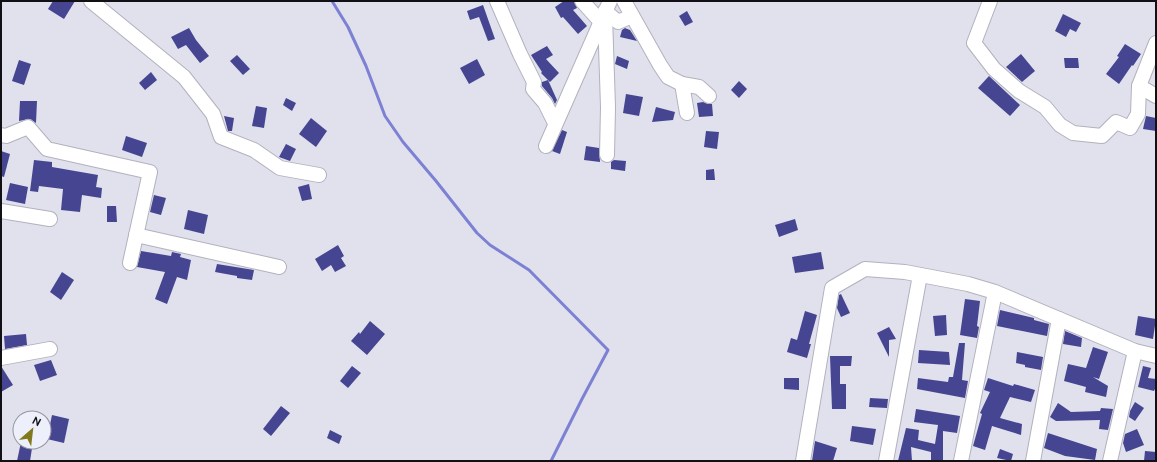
<svg xmlns="http://www.w3.org/2000/svg" width="1157" height="462" font-family="Ubuntu,sans-serif">
	<style>
		.lines { fill: none; stroke-linecap: round; stroke-linejoin: round }
		.stream { stroke: #7d81d3; stroke-width: 3 }
		.building { fill: #454591 }
		.minor-casing { stroke: #b1b2bd; stroke-width: 16 }
		.minor { stroke: #fff; stroke-width: 14 }
	</style>
	<rect width="100%" height="100%" fill="#e0e1ec"/>
	<g class="lines">
		<polyline class="stream" points="332,1 348,27 366,66 385,116 403,142 436,181 477,233 490,245 529,270 608,350 582,399 551,461"/>
	</g>
	<g class="building">
		<polygon points="53,1 75,1 64,19 48,9"/>
		<polygon points="564,1 574,1 577,8 573,10 587,26 578,34 563,17 561,18 555,7"/>
		<polygon points="483,5 495,39 488,41 479,17 470,20 467,11"/>
		<polygon points="687,11 693,22 685,26 679,16"/>
		<polygon points="1063,14 1081,23 1076,32 1070,29 1066,37 1055,31"/>
		<polygon points="189,28 196,40 209,56 200,63 186,45 178,49 171,37"/>
		<polygon points="625,28 630,30 637,41 620,37 622,30"/>
		<polygon points="1125,44 1141,54 1133,66 1132,65 1119,84 1106,74 1119,57 1117,56"/>
		<polygon points="547,46 553,55 546,59 559,73 550,82 541,73 542,72 531,55"/>
		<polygon points="1021,54 1035,71 1022,82 1006,67"/>
		<polygon points="237,55 250,69 243,75 230,61"/>
		<polygon points="617,56 629,61 627,69 615,64"/>
		<polygon points="1064,58 1078,58 1079,68 1065,68"/>
		<polygon points="477,59 485,75 469,84 460,68"/>
		<polygon points="19,60 31,64 24,85 12,81"/>
		<polygon points="151,72 157,80 145,90 139,83"/>
		<polygon points="989,76 1020,105 1010,116 978,88"/>
		<polygon points="548,80 557,100 555,104 552,98 542,86 542,82"/>
		<polygon points="739,81 747,89 739,98 731,90"/>
		<polygon points="626,94 643,97 639,116 623,113"/>
		<polygon points="286,98 296,103 292,111 283,105"/>
		<polygon points="20,101 37,101 36,123 30,119 19,121"/>
		<polygon points="703,102 708,104 712,104 713,116 699,117 697,103"/>
		<polygon points="256,106 267,108 264,128 252,126"/>
		<polygon points="656,107 675,112 673,120 652,122"/>
		<polygon points="224,116 234,118 232,131 228,131"/>
		<polygon points="1146,116 1156,118 1156,131 1143,129"/>
		<polygon points="311,118 327,131 316,147 299,134"/>
		<polygon points="562,130 567,132 560,154 552,151"/>
		<polygon points="706,131 719,132 717,149 704,147"/>
		<polygon points="126,136 147,143 142,157 122,150"/>
		<polygon points="286,144 296,149 290,161 279,157"/>
		<polygon points="586,146 599,148 600,162 584,160"/>
		<polygon points="1,151 10,154 4,177 1,176"/>
		<polygon points="34,160 52,162 52,167 98,175 96,187 102,188 101,198 82,195 80,212 61,210 63,189 39,186 38,192 30,191"/>
		<polygon points="614,160 626,161 625,171 611,169 611,162"/>
		<polygon points="714,169 715,180 706,180 706,170"/>
		<polygon points="10,183 28,187 25,204 6,200"/>
		<polygon points="309,184 312,199 302,201 298,187"/>
		<polygon points="154,195 166,198 161,215 150,212"/>
		<polygon points="107,206 116,206 117,222 107,222"/>
		<polygon points="188,210 208,215 204,234 184,229"/>
		<polygon points="795,219 798,230 779,237 775,225"/>
		<polygon points="338,245 344,256 341,258 346,266 335,272 331,265 322,271 315,259"/>
		<polygon points="141,251 171,256 172,252 181,254 180,257 191,260 187,280 177,277 167,304 155,299 165,272 137,267"/>
		<polygon points="821,252 824,269 795,273 792,257"/>
		<polygon points="217,264 254,270 252,280 237,278 237,276 215,272"/>
		<polygon points="62,272 74,280 61,300 50,292"/>
		<polygon points="841,294 850,313 841,317 837,308 839,295"/>
		<polygon points="965,299 980,301 977,326 979,327 977,338 960,335"/>
		<polygon points="1000,310 1034,318 1034,320 1049,324 1047,336 997,326"/>
		<polygon points="805,311 817,315 809,344 811,344 807,358 787,352 791,338 797,340"/>
		<polygon points="946,315 947,335 935,336 933,316"/>
		<polygon points="1138,316 1156,319 1153,339 1135,335"/>
		<polygon points="370,321 385,334 367,355 351,341 359,332 360,334"/>
		<polygon points="889,327 896,339 889,340 889,357 877,333"/>
		<polygon points="1065,331 1082,338 1081,347 1063,344"/>
		<polygon points="26,334 27,345 5,349 4,336"/>
		<polygon points="959,343 965,343 962,380 968,381 965,398 917,389 918,378 948,382 949,377 953,377"/>
		<polygon points="1093,347 1108,352 1099,379 1093,377 1108,386 1106,397 1085,392 1086,387 1064,381 1068,364 1086,368"/>
		<polygon points="919,350 949,352 950,365 918,363"/>
		<polygon points="1017,352 1043,357 1041,370 1025,367 1025,365 1016,363"/>
		<polygon points="830,356 852,356 851,366 840,366 840,384 846,384 846,409 832,409"/>
		<polygon points="51,360 57,375 40,381 34,365"/>
		<polygon points="1,366 13,385 1,392"/>
		<polygon points="352,366 361,373 348,388 340,381"/>
		<polygon points="1143,366 1151,368 1148,378 1156,379 1156,387 1154,391 1138,387"/>
		<polygon points="784,378 799,378 799,390 784,389"/>
		<polygon points="988,378 1013,386 1014,384 1035,390 1031,402 1010,397 1000,418 1022,424 1021,435 992,426 985,450 973,446 982,414 980,413 990,392 984,390"/>
		<polygon points="870,398 888,399 887,408 869,407"/>
		<polygon points="1135,402 1144,408 1135,421 1129,417 1130,411"/>
		<polygon points="1058,403 1071,412 1100,411 1101,408 1113,409 1108,430 1099,429 1100,420 1056,421 1050,417"/>
		<polygon points="281,406 290,413 271,436 263,429"/>
		<polygon points="916,409 960,416 957,433 943,431 943,461 931,461 931,452 911,447 912,461 898,461 906,428 919,430 918,440 935,444 938,425 914,422"/>
		<polygon points="52,415 69,419 64,443 47,439"/>
		<polygon points="852,426 876,429 873,445 850,441"/>
		<polygon points="1137,429 1144,445 1126,452 1123,443 1125,434"/>
		<polygon points="330,430 342,436 339,444 327,438"/>
		<polygon points="1048,433 1097,449 1095,460 1065,456 1044,448"/>
		<polygon points="815,441 837,448 833,461 812,461"/>
		<polygon points="21,442 33,442 30,461 17,461"/>
		<polygon points="1000,449 1013,454 1011,461 997,458"/>
		<polygon points="1145,451 1156,452 1156,461 1144,461"/>
	</g>
	<g class="lines">
		<g class="minor-casing">
			<g id="minor">
				<polyline points="91,1 184,77 213,114 221,137 254,150 280,168 319,175"/>
				<polyline points="497,1 520,54 534,82 533,89 545,103 555,123"/>
				<polyline points="582,1 600,21"/>
				<polyline points="624,1 660,65 668,77 682,84 699,87 709,96"/>
				<polyline points="990,1 974,43 994,69 1019,91 1045,107 1060,125 1073,133 1102,136 1116,122 1130,128 1138,114 1139,86"/>
				<polyline points="605,11 618,22 632,16"/>
				<polyline points="605,16 608,107 607,155"/>
				<polyline points="1156,43 1139,86 1156,96"/>
				<polyline points="682,84 687,113"/>
				<polyline points="1,135 6,136 28,127 47,149 150,172 130,263"/>
				<polyline points="546,146 610,1"/>
				<polyline points="1,211 50,219"/>
				<polyline points="136,235 279,267"/>
				<polyline points="1,358 50,349"/>
				<polyline points="803,461 832,288 865,269 905,272 968,284 995,292 1135,351 1156,356"/>
				<polyline points="886,461 920,275"/>
				<polyline points="961,461 995,292"/>
				<polyline points="1033,461 1059,319"/>
				<polyline points="1110,461 1135,351"/>
			</g>
		</g>
		<use href="#minor" class="minor"/>
	</g>
	<rect width="1157" height="462" fill="none" stroke="#111115" stroke-width="4"/>
	<g transform="translate(32 430) rotate(28)"><circle r="19" fill="#edeffa" stroke="#95969e"/>
	<path d="M0-3L7 15L0 10L-7 15Z" fill="#82781c"/>
	<text y="-6" font-size="11" font-weight="bold" text-anchor="middle" fill="#111115">N</text>
	</g>
</svg>
